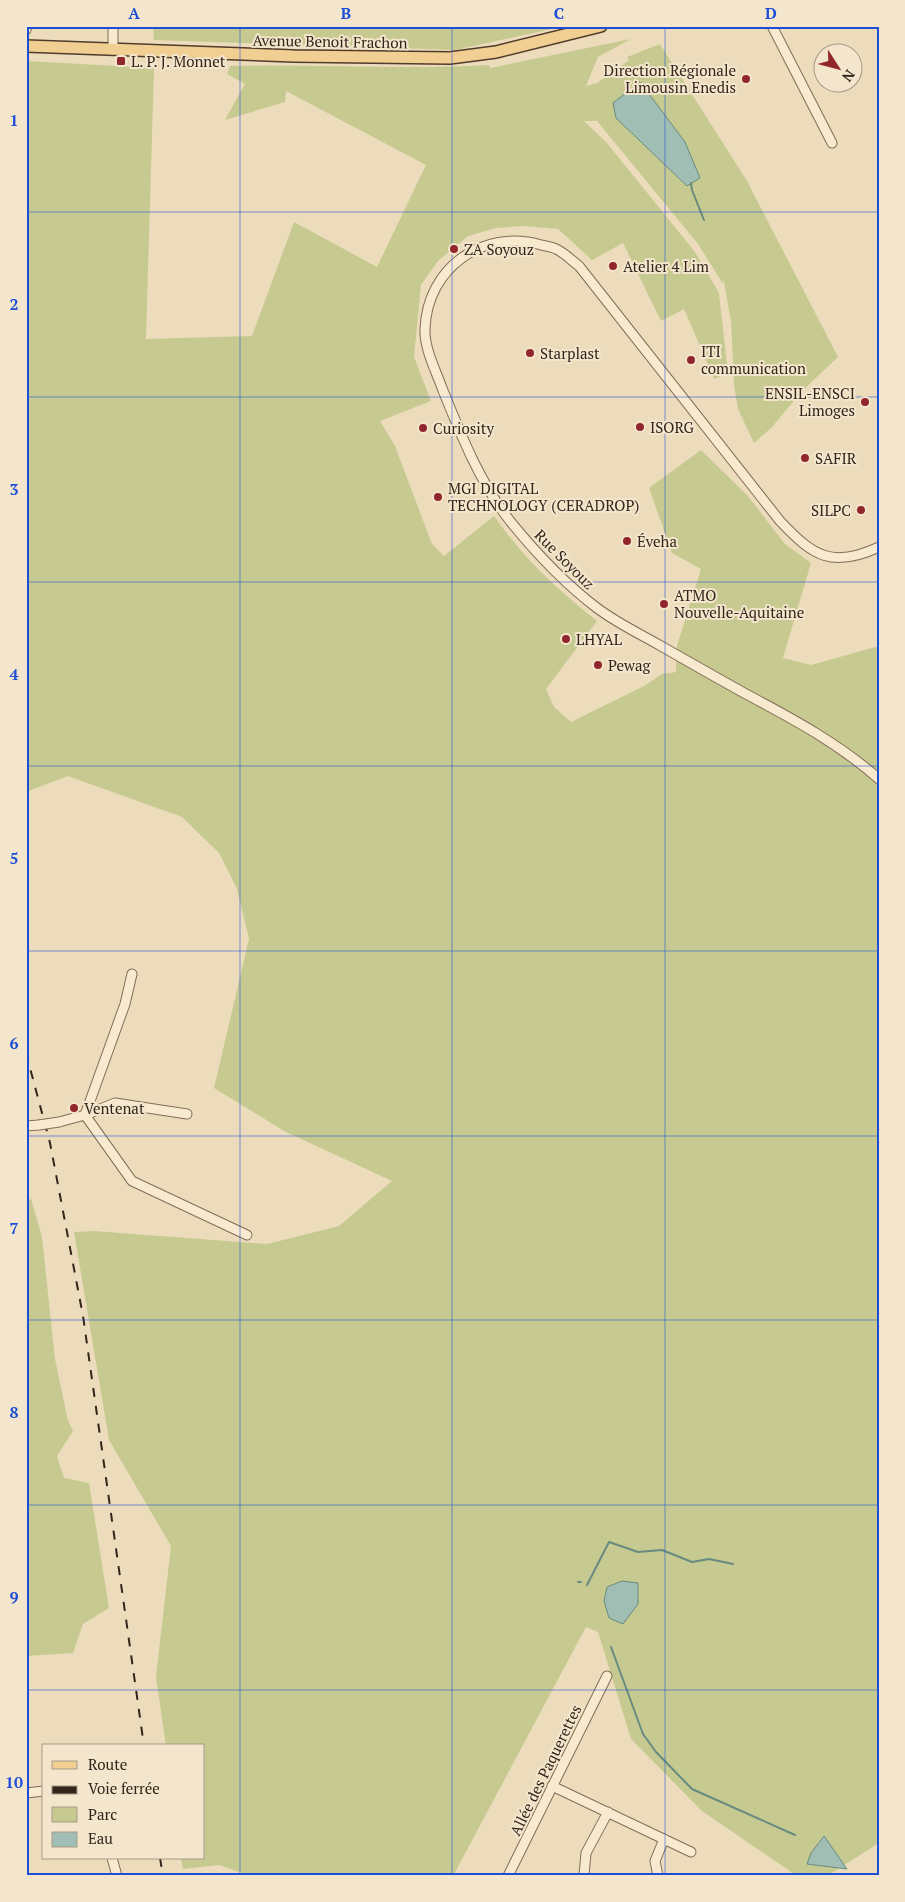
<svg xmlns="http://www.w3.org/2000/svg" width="905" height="1902" font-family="'PT Serif',serif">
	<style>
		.green { fill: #c6ca91 }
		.water { fill: #a0beb3; stroke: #688b80 }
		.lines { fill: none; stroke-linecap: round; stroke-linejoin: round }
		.stream { stroke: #688b80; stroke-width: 2 }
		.minor-casing { stroke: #846c56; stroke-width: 11 }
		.major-casing { stroke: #513b2b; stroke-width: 14 }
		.minor { stroke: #f8eacf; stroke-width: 9 }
		.major { stroke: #f1cf93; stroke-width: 11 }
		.rail { stroke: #33251b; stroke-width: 2; stroke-dasharray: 9 9; stroke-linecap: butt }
		.minor-bridge-casing { stroke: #846c56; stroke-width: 11; stroke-linecap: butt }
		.minor-bridge { stroke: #f8eacf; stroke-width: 9 }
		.grid { fill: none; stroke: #1d4ed8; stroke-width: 1; stroke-opacity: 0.55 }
		.poi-dot { fill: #91272d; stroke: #f4e6cc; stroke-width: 2 }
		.labels { text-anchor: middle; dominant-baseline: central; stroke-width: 4; stroke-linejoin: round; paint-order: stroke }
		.street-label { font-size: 15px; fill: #33251b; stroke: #f4e6cc }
		.poi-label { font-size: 15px; fill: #33251b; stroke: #f4e6cc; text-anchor: start }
		.neatline { fill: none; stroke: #1d4ed8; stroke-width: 2 }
		.grid-label { font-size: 16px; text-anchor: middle; font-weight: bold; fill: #1d4ed8 }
	</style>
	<rect width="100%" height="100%" fill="#ecdcbc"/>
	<g class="green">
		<polygon points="153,26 566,26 455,50 154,40"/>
		<path d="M631 39 598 57 586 86 597 83 629 60 627 57 660 44 747 181 838 357 802 391 772 427 754 443 738 409 734 385 731 321 723 277V284L698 244 597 121H584L607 143 695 252 719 293 728 373 714 379 684 309 661 321 623 243 592 260 558 229 523 226 496 228 468 236 438 261 421 285 414 357 431 401 380 421 395 446 432 544 444 556 494 516C526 561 555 587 597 621L546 689 554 707 571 722 644 686 662 674 676 672V649L701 569 672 553 649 488 701 450 748 496 785 544 811 563 783 658 811 665 879 646V1843L827 1876H797L702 1811 631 1739 598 1632 586 1627 453 1876H250L219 1865 183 1869 181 1858H204V1746H166L156 1677 171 1546 109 1440 74 1232 94 1231 267 1244 339 1226 392 1181 284 1131 214 1088 249 939 237 889 219 853 182 817 68 776 26 792V61L154 68 146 339 252 336 294 222 377 267 426 165 286 91 285 102 225 120 245 84 227 74 230 66C316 64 403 70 489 65L490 68Z"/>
		<polygon points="31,1199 42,1237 55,1359 68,1421 73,1431 57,1456 64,1478 89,1483 109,1608 83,1624 73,1653 26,1656 29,1244 26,1236 26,1201"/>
	</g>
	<g class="water">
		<polygon points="640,82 685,142 700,178 687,186 616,118 613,103"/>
		<polygon points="622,1581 638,1583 638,1604 623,1624 609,1618 604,1601 607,1587"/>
		<polygon points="824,1836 847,1869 807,1864 811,1853"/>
	</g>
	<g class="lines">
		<g class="stream">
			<polyline points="691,183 692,190 704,220"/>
			<polyline points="578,1582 581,1582"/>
			<polyline points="587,1585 609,1542 638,1552 662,1550 692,1562 709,1559 733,1564"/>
			<polyline points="611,1647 643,1734 656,1752 692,1789 795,1835"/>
		</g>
		<g class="minor-casing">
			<g id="minor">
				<polyline points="772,26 832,143"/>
				<polyline points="26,30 27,26"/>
				<polyline points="113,49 113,26"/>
				<path d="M879 547C832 569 813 556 780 521L579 266C572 261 566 254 558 250 553 247 547 246 541 245 483 228 427 268 425 329 424 348 436 371 442 388 461 435 479 481 510 521 536 553 564 583 597 608 617 623 640 634 661 646 689 662 717 678 746 694 793 719 838 743 879 779"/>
				<polyline points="85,1115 125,1004 132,974"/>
				<polyline points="85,1115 115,1103 187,1114"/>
				<polyline points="59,1122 85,1115 132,1181 247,1235"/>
				<polyline points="26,1126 39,1125"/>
				<polyline points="552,1786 691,1852"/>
				<polyline points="26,1793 44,1791"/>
				<polyline points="112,1858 117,1876"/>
				<polyline points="584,1875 586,1853 608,1812"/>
				<polyline points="508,1876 607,1676"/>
				<polyline points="658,1876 655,1861 664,1839"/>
			</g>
		</g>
		<g class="major-casing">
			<polyline id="major" points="26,46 294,56 450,58 496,52 601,26"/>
		</g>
		<use href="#minor" class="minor"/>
		<use href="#major" class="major"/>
		<g class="rail">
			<polyline points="26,1053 50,1143 83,1316 144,1746"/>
			<polyline points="160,1858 163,1876"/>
		</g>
		<g class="minor-bridge-casing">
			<polyline id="minor-bridge" points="39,1125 59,1122"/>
		</g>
		<use href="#minor-bridge" class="minor-bridge"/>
	</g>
	<path class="grid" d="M240 26V1876M452 26V1876M665 26V1876M26 212H879M26 397H879M26 582H879M26 766H879M26 951H879M26 1136H879M26 1320H879M26 1505H879M26 1690H879"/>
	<g class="poi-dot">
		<rect x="116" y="56" width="10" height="10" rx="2.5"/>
		<circle cx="746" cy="79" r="5"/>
		<circle cx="454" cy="249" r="5"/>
		<circle cx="613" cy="266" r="5"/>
		<circle cx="530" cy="353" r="5"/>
		<circle cx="691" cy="360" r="5"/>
		<circle cx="865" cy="402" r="5"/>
		<circle cx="640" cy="427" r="5"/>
		<circle cx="423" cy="428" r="5"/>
		<circle cx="805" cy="458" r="5"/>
		<circle cx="438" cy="497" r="5"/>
		<circle cx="861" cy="510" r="5"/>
		<circle cx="627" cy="541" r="5"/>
		<circle cx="664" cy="604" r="5"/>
		<circle cx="566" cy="639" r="5"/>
		<circle cx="598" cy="665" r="5"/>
		<circle cx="74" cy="1108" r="5"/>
	</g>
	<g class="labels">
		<g class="street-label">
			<text transform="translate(330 41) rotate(1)">Avenue Benoit Frachon</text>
			<text transform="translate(565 559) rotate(45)">Rue Soyouz</text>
			<text transform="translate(545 1770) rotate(-64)">Allée des Paquerettes</text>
		</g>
		<g class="poi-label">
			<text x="131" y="61">L. P. J. Monnet</text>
			<text x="736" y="70" text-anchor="end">Direction Régionale<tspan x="736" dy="17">Limousin Enedis</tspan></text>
			<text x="464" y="249">ZA Soyouz</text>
			<text x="623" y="266">Atelier 4 Lim</text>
			<text x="701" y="351">ITI<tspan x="701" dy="17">communication</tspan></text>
			<text x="540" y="353">Starplast</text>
			<text x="855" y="393" text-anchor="end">ENSIL-ENSCI<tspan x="855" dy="17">Limoges</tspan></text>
			<text x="650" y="427">ISORG</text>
			<text x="433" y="428">Curiosity</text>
			<text x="815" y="458">SAFIR</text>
			<text x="448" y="488">MGI DIGITAL<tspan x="448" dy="17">TECHNOLOGY (CERADROP)</tspan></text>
			<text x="851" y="510" text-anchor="end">SILPC</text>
			<text x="637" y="541">Éveha</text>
			<text x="674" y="595">ATMO<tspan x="674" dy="17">Nouvelle-Aquitaine</tspan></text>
			<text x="576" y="639">LHYAL</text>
			<text x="608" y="665">Pewag</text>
			<text x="84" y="1108">Ventenat</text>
		</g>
	</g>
	<rect width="905" height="1902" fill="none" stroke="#f4e6cc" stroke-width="55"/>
	<rect x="42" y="1744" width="162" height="115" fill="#f4e6cc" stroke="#a79985"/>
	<rect x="52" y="1761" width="25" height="8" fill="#f1cf93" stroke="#a79985"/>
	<text x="88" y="1770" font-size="15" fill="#33251b">Route</text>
	<rect x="52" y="1786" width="25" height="8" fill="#33251b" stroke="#a79985"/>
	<text x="88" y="1794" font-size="15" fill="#33251b">Voie ferrée</text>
	<rect x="52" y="1807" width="25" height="15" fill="#c6ca91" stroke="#a79985"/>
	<text x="88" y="1820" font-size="15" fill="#33251b">Parc</text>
	<rect x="52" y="1832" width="25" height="15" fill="#a0beb3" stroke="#a79985"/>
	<text x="88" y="1844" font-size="15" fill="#33251b">Eau</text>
	<g transform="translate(838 68) rotate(126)"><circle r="24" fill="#f4e6cc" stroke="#a79985"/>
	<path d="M0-4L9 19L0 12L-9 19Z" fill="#91272d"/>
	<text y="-8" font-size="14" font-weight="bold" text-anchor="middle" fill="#33251b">N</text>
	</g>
	<rect x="28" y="28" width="850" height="1846" class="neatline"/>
	<g class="grid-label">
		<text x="134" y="19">A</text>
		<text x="346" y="19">B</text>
		<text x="559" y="19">C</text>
		<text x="771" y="19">D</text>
		<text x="14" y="126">1</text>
		<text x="14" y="310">2</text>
		<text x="14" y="495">3</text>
		<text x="14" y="680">4</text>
		<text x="14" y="864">5</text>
		<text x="14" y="1049">6</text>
		<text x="14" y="1234">7</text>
		<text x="14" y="1418">8</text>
		<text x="14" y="1603">9</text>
		<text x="14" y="1788">10</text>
	</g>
</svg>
